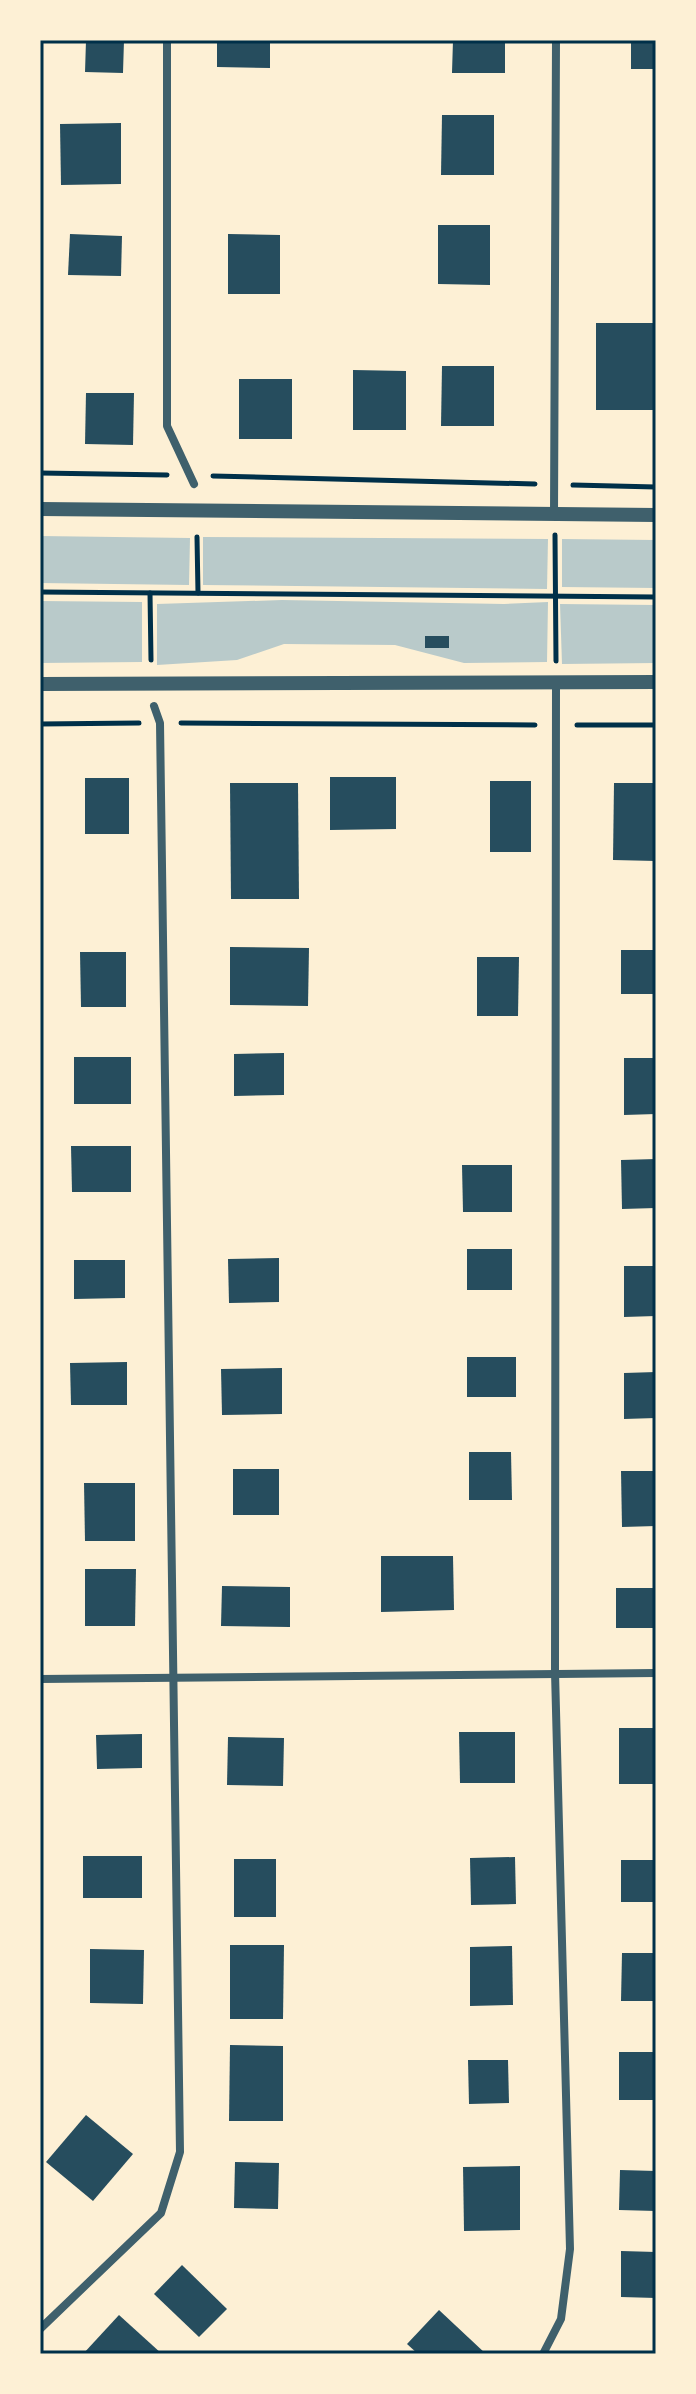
<svg xmlns="http://www.w3.org/2000/svg" width="696" height="2394" font-family="'PT Sans',sans-serif">
	<style>
		.green { fill: #b9caca }
		.building { fill: #264d5e }
		.lines { fill: none; stroke-linecap: round; stroke-linejoin: round }
		.path { stroke: #003049; stroke-width: 5 }
		.minor { stroke: #3f606c; stroke-width: 8 }
		.tertiary { stroke: #3f606c; stroke-width: 14 }
		.neatline { fill: none; stroke: #003049; stroke-width: 3 }
	</style>
	<rect width="100%" height="100%" fill="#fdf0d5"/>
	<g class="green">
		<polygon points="40,536 190,538 189,585 40,583"/>
		<polygon points="203,537 548,539 547,589 203,585"/>
		<polygon points="562,539 656,540 656,588 562,587"/>
		<polygon points="282,600 504,604 548,602 547,662 464,663 395,645 284,644 237,660 157,665 157,604"/>
		<polygon points="40,601 142,602 142,662 40,663"/>
		<polygon points="560,604 656,605 656,663 562,664"/>
	</g>
	<g class="building">
		<polygon points="86,40 124,40 123,73 85,72"/>
		<polygon points="217,40 270,40 270,68 217,67"/>
		<polygon points="453,40 505,40 505,73 452,73"/>
		<rect x="631" y="40" width="25" height="29"/>
		<polygon points="442,115 494,115 494,175 441,175"/>
		<polygon points="121,123 121,184 61,185 60,124"/>
		<polygon points="438,225 490,225 490,285 438,284"/>
		<polygon points="70,234 122,236 121,276 68,275"/>
		<polygon points="228,234 280,235 280,294 228,294"/>
		<rect x="596" y="323" width="60" height="87"/>
		<polygon points="442,366 494,366 494,426 441,426"/>
		<polygon points="353,370 406,371 406,430 353,430"/>
		<rect x="239" y="379" width="53" height="60"/>
		<polygon points="86,393 134,393 133,445 85,444"/>
		<rect x="425" y="636" width="24" height="12"/>
		<polygon points="330,777 396,777 396,829 330,830"/>
		<rect x="85" y="778" width="44" height="56"/>
		<rect x="490" y="781" width="41" height="71"/>
		<polygon points="230,783 298,783 299,899 231,899"/>
		<polygon points="614,783 656,783 656,861 613,860"/>
		<polygon points="230,947 309,948 308,1006 230,1005"/>
		<rect x="621" y="950" width="35" height="44"/>
		<polygon points="80,952 126,952 126,1007 81,1007"/>
		<polygon points="477,957 519,957 518,1016 477,1016"/>
		<polygon points="284,1053 284,1095 234,1096 234,1054"/>
		<rect x="74" y="1057" width="57" height="47"/>
		<polygon points="624,1058 656,1058 656,1114 624,1115"/>
		<polygon points="71,1146 131,1146 131,1192 72,1192"/>
		<polygon points="656,1159 656,1208 622,1209 621,1160"/>
		<polygon points="462,1165 512,1165 512,1212 463,1212"/>
		<rect x="467" y="1249" width="45" height="41"/>
		<polygon points="279,1258 279,1302 229,1303 228,1259"/>
		<polygon points="74,1260 125,1260 125,1298 74,1299"/>
		<polygon points="624,1266 656,1266 656,1316 624,1317"/>
		<rect x="467" y="1357" width="49" height="40"/>
		<polygon points="127,1362 127,1405 71,1405 70,1363"/>
		<polygon points="282,1368 282,1414 222,1415 221,1369"/>
		<polygon points="656,1372 656,1418 624,1419 624,1373"/>
		<polygon points="469,1452 511,1452 512,1500 469,1500"/>
		<rect x="233" y="1469" width="46" height="46"/>
		<polygon points="621,1471 656,1471 656,1526 622,1527"/>
		<polygon points="84,1483 135,1483 135,1541 85,1541"/>
		<polygon points="381,1556 453,1556 454,1610 381,1612"/>
		<polygon points="85,1569 136,1569 135,1626 85,1626"/>
		<polygon points="222,1586 290,1587 290,1627 221,1626"/>
		<rect x="616" y="1588" width="40" height="40"/>
		<rect x="619" y="1728" width="37" height="56"/>
		<polygon points="459,1732 515,1732 515,1783 460,1783"/>
		<polygon points="142,1734 142,1768 97,1769 96,1735"/>
		<polygon points="228,1737 284,1738 283,1786 227,1785"/>
		<rect x="83" y="1856" width="59" height="42"/>
		<polygon points="515,1857 516,1904 471,1905 470,1858"/>
		<rect x="234" y="1859" width="42" height="58"/>
		<rect x="621" y="1860" width="35" height="42"/>
		<polygon points="230,1945 284,1945 283,2019 230,2019"/>
		<polygon points="512,1946 513,2005 470,2006 470,1947"/>
		<polygon points="90,1949 144,1950 143,2004 90,2003"/>
		<polygon points="622,1953 656,1953 656,2001 621,2001"/>
		<polygon points="230,2045 283,2046 283,2121 229,2121"/>
		<rect x="619" y="2052" width="37" height="48"/>
		<polygon points="468,2060 508,2060 509,2103 469,2104"/>
		<polygon points="86,2115 133,2154 93,2201 46,2162"/>
		<polygon points="235,2162 279,2163 278,2209 234,2208"/>
		<polygon points="520,2166 520,2230 464,2231 463,2167"/>
		<polygon points="620,2170 656,2171 656,2211 619,2210"/>
		<polygon points="621,2251 656,2252 656,2298 621,2297"/>
		<polygon points="182,2265 227,2309 199,2337 154,2294"/>
		<polygon points="439,2310 486,2354 418,2354 407,2344"/>
		<polygon points="119,2315 162,2354 83,2354"/>
	</g>
	<g class="lines">
		<g class="path">
			<polyline points="40,473 167,475"/>
			<polyline points="213,476 535,484"/>
			<polyline points="573,485 656,487"/>
			<polyline points="555,535 556,661"/>
			<polyline points="197,537 198,593"/>
			<polyline points="40,592 656,597"/>
			<polyline points="150,593 151,660"/>
			<polyline points="181,723 535,725"/>
			<polyline points="40,724 139,723"/>
			<polyline points="577,725 656,725"/>
		</g>
		<g class="minor">
			<polyline points="167,40 167,426 194,484"/>
			<polyline points="554,514 556,40"/>
			<polyline points="40,1679 656,1673"/>
			<polyline points="40,2329 161,2213 180,2152 160,723 154,706"/>
			<polyline points="543,2354 561,2319 570,2249 555,1672 556,682"/>
		</g>
		<g class="tertiary">
			<polyline points="40,509 656,515"/>
			<polyline points="40,684 656,682"/>
		</g>
	</g>
	<rect width="696" height="2394" fill="none" stroke="#fdf0d5" stroke-width="84"/>
	<rect x="42" y="42" width="612" height="2310" class="neatline"/>
</svg>
